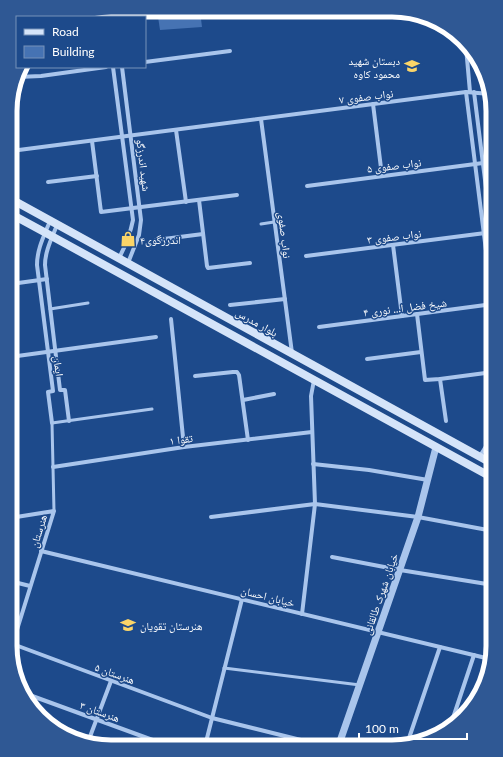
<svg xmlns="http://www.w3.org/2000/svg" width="503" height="757" font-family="Lato,'Noto Naskh Arabic',sans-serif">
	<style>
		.building { fill: #4673b3 }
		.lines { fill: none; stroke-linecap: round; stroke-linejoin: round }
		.service { stroke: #a9c5ec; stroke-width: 3 }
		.minor { stroke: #a9c5ec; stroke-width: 4 }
		.tertiary { stroke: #a9c5ec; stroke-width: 7 }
		.secondary { stroke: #d5e4f9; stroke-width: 8 }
		.labels { text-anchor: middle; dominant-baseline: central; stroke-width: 3; stroke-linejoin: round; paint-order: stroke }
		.poi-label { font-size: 11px; fill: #fff; stroke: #1d4a8b; text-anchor: start }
		.street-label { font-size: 11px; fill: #fff; stroke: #1d4a8b }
		.rim { fill: none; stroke: #fff; stroke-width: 5 }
	</style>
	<rect width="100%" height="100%" fill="#1d4a8b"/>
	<polygon class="building" points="157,10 200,11 202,27 160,30"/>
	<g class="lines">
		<g class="service">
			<polyline points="261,224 274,222"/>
			<polyline points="50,309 88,303"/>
			<polyline points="54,511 52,423 152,409"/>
			<polyline points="224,668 360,685"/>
		</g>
		<g class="minor">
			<polyline points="466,47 470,92"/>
			<polyline points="145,62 230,51"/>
			<path d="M113 67 133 220C130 235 126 245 119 258"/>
			<polyline points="122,67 141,220 139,235 128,263"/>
			<polyline points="18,77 41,76 106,67"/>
			<polyline points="466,92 493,306"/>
			<polyline points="474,92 493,244"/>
			<polyline points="373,104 382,176"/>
			<polyline points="261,119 292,353"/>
			<polyline points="176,130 186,202"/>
			<polyline points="92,141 101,212 237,195"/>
			<polyline points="11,151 466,92 490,94"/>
			<polyline points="48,182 97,176"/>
			<polyline points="307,186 483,163 493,164"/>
			<polyline points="199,200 207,266 208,268 250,263"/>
			<path d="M50 221C44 236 37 249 37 265L53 391 48 392 52 423"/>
			<path d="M57 225C52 238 45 251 45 265L60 390H65L69 421"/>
			<polyline points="156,240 203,234"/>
			<polyline points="11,242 15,242"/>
			<polyline points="393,245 402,316"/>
			<polyline points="306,256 493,232"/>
			<polyline points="11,284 47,279"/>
			<polyline points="230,305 285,299"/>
			<polyline points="417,314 425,380 440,379 493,372"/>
			<polyline points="171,319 184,447"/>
			<polyline points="319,327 493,304"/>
			<polyline points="10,357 156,337"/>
			<polyline points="367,359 421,352"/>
			<polyline points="195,376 233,372 237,372 239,375 248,440"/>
			<polyline points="440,379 446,421"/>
			<polyline points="243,400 274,394"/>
			<polyline points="480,456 493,435"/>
			<polyline points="486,460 493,449"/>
			<polyline points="313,464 369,470 428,480"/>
			<polyline points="53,467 184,447 312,432"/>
			<polyline points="211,517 315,504 418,517 493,531"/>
			<polyline points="10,518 54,511 11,649"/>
			<polyline points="41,551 490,659"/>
			<polyline points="332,557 400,570 493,585"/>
			<polyline points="10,581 30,586"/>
			<polyline points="302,614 315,504 311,396 314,380"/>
			<polyline points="10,643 212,718 329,747"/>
			<polyline points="24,693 169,746"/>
			<polyline points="451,724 474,655"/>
			<polyline points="88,742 111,681"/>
			<polyline points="407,744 440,647"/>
			<polyline points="142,746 145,738"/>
			<polyline points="205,746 242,599"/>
		</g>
		<polyline class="tertiary" points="338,747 418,517 436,447"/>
		<g class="secondary">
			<polyline points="11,199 493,464"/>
			<polyline points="11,214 46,233 493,478"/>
		</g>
	</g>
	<defs>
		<g id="school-bare" transform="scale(1.2)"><path d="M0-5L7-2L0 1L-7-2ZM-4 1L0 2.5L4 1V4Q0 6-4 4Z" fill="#fbd568" stroke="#1d4a8b" stroke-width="2.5" paint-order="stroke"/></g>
		<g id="shop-bare" transform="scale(1.2)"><path d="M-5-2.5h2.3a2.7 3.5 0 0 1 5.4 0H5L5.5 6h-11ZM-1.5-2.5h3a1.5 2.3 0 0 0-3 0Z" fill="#fbd568" stroke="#1d4a8b" stroke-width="2.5" paint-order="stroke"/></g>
	</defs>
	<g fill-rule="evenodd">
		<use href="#school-bare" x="412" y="66"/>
		<use href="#shop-bare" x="128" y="239"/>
		<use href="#school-bare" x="128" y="625"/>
	</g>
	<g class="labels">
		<g class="poi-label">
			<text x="400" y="60" text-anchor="end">دبستان شهید<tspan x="400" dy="13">محمود کاوه</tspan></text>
			<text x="140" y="239">اندرزگوی۴</text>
			<text x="140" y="625">هنرستان تقویان</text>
		</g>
		<g class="street-label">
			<text transform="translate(366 96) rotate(-7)">نواب صفوی ۷</text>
			<text transform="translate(144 165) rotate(83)">شهید اندرزگو</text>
			<text transform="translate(394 165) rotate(-7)">نواب صفوی ۵</text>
			<text transform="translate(285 235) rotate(83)">نواب صفوی</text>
			<text transform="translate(394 236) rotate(-7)">نواب صفوی ۳</text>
			<text transform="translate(405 307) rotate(-7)">شیخ فضل ا... نوری ۴</text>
			<text transform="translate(257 322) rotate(29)">بلوار مدرس</text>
			<text transform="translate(59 366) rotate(83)">ایمان</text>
			<text transform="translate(181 439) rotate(-8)">تقوا ۱</text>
			<text transform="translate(38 531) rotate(-73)">هنرستان</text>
			<text transform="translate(380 594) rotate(-71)">خیابان شهرک طالقانی</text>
			<text transform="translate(268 596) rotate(14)">خیابان احسان</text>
			<text transform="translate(115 673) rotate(20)">هنرستان ۵</text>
			<text transform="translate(100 711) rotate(20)">هنرستان ۳</text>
		</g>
	</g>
	<path d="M0 0H503V757H0ZM111 17H392A94 94 0 0 1 486 111V646A94 94 0 0 1 392 740H111A94 94 0 0 1 17 646V111A94 94 0 0 1 111 17Z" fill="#2f5894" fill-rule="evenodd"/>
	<path class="rim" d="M111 17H392A94 94 0 0 1 486 111V646A94 94 0 0 1 392 740H111A94 94 0 0 1 17 646V111A94 94 0 0 1 111 17Z"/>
	<rect x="16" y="16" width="130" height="52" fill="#1d4a8b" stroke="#7792b9"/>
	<rect x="24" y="29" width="20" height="6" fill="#d5e4f9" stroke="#7792b9"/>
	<text x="52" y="36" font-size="12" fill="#ffffff">Road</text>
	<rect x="24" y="46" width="20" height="12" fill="#4673b3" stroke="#7792b9"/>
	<text x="52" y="56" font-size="12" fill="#ffffff">Building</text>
	<path d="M359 733v6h108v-6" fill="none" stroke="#ffffff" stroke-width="2"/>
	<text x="365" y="733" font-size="12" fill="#ffffff" stroke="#1d4a8b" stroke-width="3" paint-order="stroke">100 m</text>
</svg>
